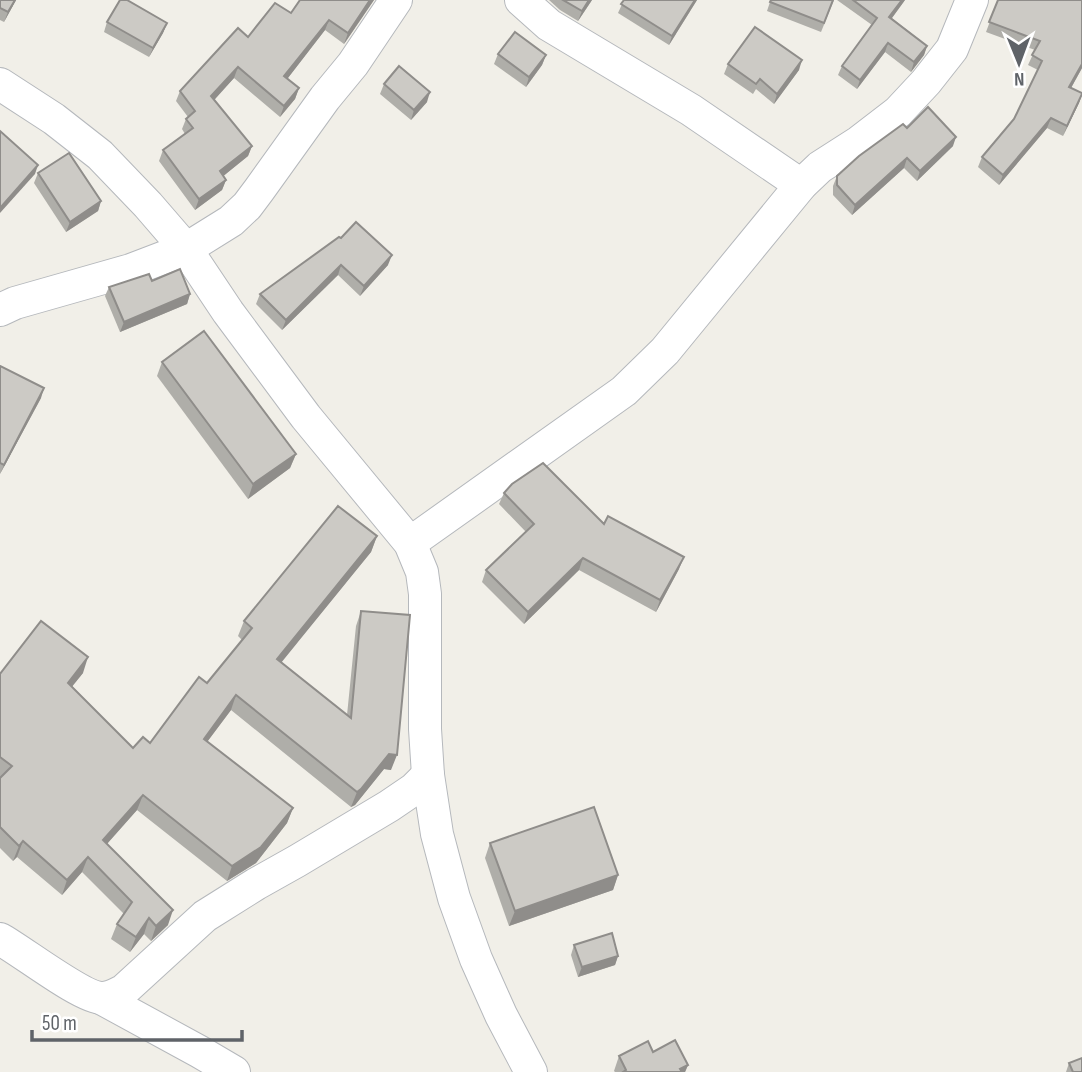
<svg xmlns="http://www.w3.org/2000/svg" width="1082" height="1072" font-family="'Sofia Sans Condensed',sans-serif">
	<style>
		.lines { fill: none; stroke-linecap: round; stroke-linejoin: round }
		.minor-casing { stroke: #b5b8bc; stroke-width: 34 }
		.minor { stroke: #fff; stroke-width: 32 }
		.wall { fill: #afaea9 }
		.shaded-wall { fill: #8f8d8a }
		.building { fill: #cccac5; stroke: #8f8d8a; stroke-width: 2 }
	</style>
	<rect width="100%" height="100%" fill="#f1efe8"/>
	<g class="lines">
		<g class="minor-casing">
			<g id="minor">
				<polyline points="521,0 549,25 691,110 801,185"/>
				<polyline points="0,84 54,119 100,155 148,205 186,249 228,312 306,417 410,543 422,572 425,594 425,729 428,775 437,834 454,898 476,959 501,1015 531,1072"/>
				<polyline points="0,310 15,303 131,270 186,249 231,221 247,206 259,190 325,98 353,64 396,0"/>
				<polyline points="410,543 624,391 665,351 801,185 820,167 859,142 898,112 926,82 952,49 972,0"/>
				<path d="M0 939C22 951 82 998 102 998 110 998 116 994 123 991L205 916 256 884 297 861 389 806 414 789 428 775"/>
				<polyline points="101,998 200,1052 234,1072"/>
			</g>
		</g>
		<use href="#minor" class="minor"/>
	</g>
	<g class="wall">
		<polygon points="0,0 16,0 4,22 0,20"/>
		<polygon points="374,0 344,44 325,30 287,79 299,88 295,99 280,117 234,78 214,99 252,146 248,156 223,176 226,180 222,190 195,210 159,161 163,150 185,134 182,129 186,119 188,117 176,101 180,91 248,37 291,13"/>
		<polygon points="549,0 592,0 578,21 560,10"/>
		<polygon points="624,0 697,0 669,45 618,13"/>
		<polygon points="834,0 821,32 767,11 770,2"/>
		<polygon points="837,0 905,0 892,18 927,46 924,55 911,72 885,52 857,89 838,75 842,66 872,25"/>
		<polygon points="998,0 1082,0 1082,68 1071,88 1082,94 1079,103 1063,136 1047,128 999,185 978,167 982,157 1014,119 1038,70 1028,65 1035,50 986,32"/>
		<polygon points="107,22 167,23 163,33 149,57 104,32"/>
		<polygon points="498,54 546,55 542,65 526,87 494,64"/>
		<polygon points="728,64 799,70 774,104 756,89 753,94 724,74"/>
		<polygon points="384,84 427,102 411,120 380,94"/>
		<polygon points="907,128 953,146 917,181 904,168 852,215 833,195 833,186 837,176"/>
		<polygon points="38,173 101,201 98,211 66,232 34,183"/>
		<polygon points="341,238 388,265 360,296 338,275 282,330 256,304 260,294"/>
		<polygon points="152,281 190,294 187,304 120,332 105,296 109,287"/>
		<polygon points="162,362 296,454 290,468 248,499 157,376"/>
		<polygon points="0,366 41,398 0,474"/>
		<polygon points="504,493 604,524 679,569 656,612 579,570 524,624 482,582 486,570 526,532 499,504"/>
		<polygon points="377,536 371,552 281,662 347,715 356,626 361,611 391,770 384,769 355,805 351,807 231,710 207,742 293,808 287,823 256,863 227,881 137,810 107,844 168,925 151,941 144,934 130,952 111,939 117,924 124,914 82,872 62,895 17,857 13,861 0,848 0,674 83,673 72,686 133,748 150,743 207,683 242,640 238,636 244,621"/>
		<polygon points="490,843 618,875 613,890 509,926 485,858"/>
		<polygon points="574,945 618,956 615,965 578,977 571,955"/>
		<polygon points="653,1052 688,1065 685,1072 615,1072 614,1071 619,1056"/>
		<polygon points="1069,1063 1082,1072 1066,1072"/>
	</g>
	<g class="shaded-wall">
		<polygon points="15,0 16,0 4,22 8,12"/>
		<polygon points="370,0 374,0 344,44 348,33"/>
		<polygon points="589,0 592,0 578,21 582,11"/>
		<polygon points="695,0 697,0 669,45 672,36"/>
		<polygon points="902,0 905,0 886,26 889,17"/>
		<polygon points="329,20 325,30 281,87 284,76"/>
		<polygon points="167,23 163,33 149,57 153,48"/>
		<polygon points="888,43 885,52 857,89 860,80"/>
		<polygon points="927,46 924,55 911,72 914,62"/>
		<polygon points="546,55 542,65 526,87 529,77"/>
		<polygon points="802,60 799,70 774,104 777,94"/>
		<polygon points="1082,64 1082,68 1066,97 1069,87"/>
		<polygon points="238,67 234,78 208,107 211,96"/>
		<polygon points="299,88 295,99 280,117 284,106"/>
		<polygon points="430,92 427,102 411,120 414,110"/>
		<polygon points="1082,94 1079,103 1063,136 1067,126"/>
		<polygon points="1051,118 1047,128 999,185 1003,175"/>
		<polygon points="956,137 953,146 917,181 920,171"/>
		<polygon points="252,146 248,156 216,182 220,171"/>
		<polygon points="907,158 904,168 852,215 855,205"/>
		<polygon points="38,165 35,174 0,213 0,208"/>
		<polygon points="226,180 222,190 195,210 199,199"/>
		<polygon points="101,201 98,211 66,232 70,222"/>
		<polygon points="392,255 388,265 360,296 364,286"/>
		<polygon points="341,265 338,275 282,330 286,320"/>
		<polygon points="190,294 187,304 120,332 124,322"/>
		<polygon points="44,388 41,398 0,474 4,465"/>
		<polygon points="296,454 290,468 248,499 253,484"/>
		<polygon points="377,536 371,552 272,674 277,659"/>
		<polygon points="684,557 679,569 656,612 660,600"/>
		<polygon points="583,558 579,570 524,624 528,612"/>
		<polygon points="88,657 83,673 63,698 68,683"/>
		<polygon points="236,695 231,710 198,754 204,739"/>
		<polygon points="389,754 397,755 391,770 384,769 355,805 351,807 357,792"/>
		<polygon points="143,795 137,810 97,855 103,840"/>
		<polygon points="293,808 287,823 256,863 227,881 232,866"/>
		<polygon points="23,841 17,857 13,861 19,846"/>
		<polygon points="88,857 82,872 62,895 67,880"/>
		<polygon points="618,875 613,890 509,926 515,911"/>
		<polygon points="173,910 168,925 151,941 156,926"/>
		<polygon points="149,918 144,934 130,952 136,937"/>
		<polygon points="618,956 615,965 578,977 582,967"/>
		<polygon points="688,1065 685,1072 679,1072 680,1069"/>
	</g>
	<g class="building">
		<polygon points="0,0 15,0 8,12 0,8"/>
		<polygon points="120,0 127,0 167,23 153,48 107,22"/>
		<polygon points="300,0 370,0 348,33 329,20 284,76 299,88 284,106 238,67 211,96 252,146 220,171 226,180 199,199 163,150 193,128 186,119 195,111 180,91 238,28 248,37 275,3 291,13"/>
		<polygon points="563,0 589,0 582,11"/>
		<polygon points="624,0 695,0 672,36 621,4"/>
		<polygon points="771,0 833,0 824,23 770,2"/>
		<polygon points="853,0 902,0 889,17 927,46 914,62 888,43 860,80 842,66 877,18"/>
		<polygon points="998,0 1082,0 1082,64 1069,87 1082,93 1082,94 1067,126 1051,118 1003,175 982,157 1014,119 1042,61 1032,55 1040,41 989,22"/>
		<polygon points="755,27 802,60 777,94 760,79 756,84 728,64"/>
		<polygon points="515,32 546,55 529,77 498,54"/>
		<polygon points="399,66 430,92 414,110 384,84"/>
		<polygon points="928,107 956,137 920,171 907,158 855,205 837,185 837,176 859,156 903,124 907,128"/>
		<polygon points="0,131 38,165 0,208"/>
		<polygon points="69,153 101,201 70,222 38,173"/>
		<polygon points="356,222 392,255 364,286 341,265 286,320 260,294 339,237 341,238"/>
		<polygon points="180,269 190,294 124,322 109,287 149,274 152,281"/>
		<polygon points="204,331 296,454 253,484 162,362"/>
		<polygon points="0,366 44,388 4,465 0,463"/>
		<polygon points="543,463 604,524 608,516 684,557 660,600 583,558 528,612 486,570 534,524 504,493 512,484"/>
		<polygon points="338,506 377,536 277,659 351,718 361,611 410,615 397,755 389,754 361,789 357,792 236,695 204,739 293,808 261,847 232,866 143,795 103,840 173,910 156,926 149,918 136,937 117,924 132,902 88,857 67,880 23,841 19,846 0,827 0,778 12,766 0,757 0,674 41,621 88,657 68,683 133,748 143,737 150,743 199,677 207,683 252,628 244,621"/>
		<polygon points="594,807 618,875 515,911 490,843"/>
		<polygon points="612,933 618,956 582,967 574,945"/>
		<polygon points="675,1040 688,1065 680,1069 682,1072 623,1072 626,1070 619,1056 648,1041 653,1052"/>
		<polygon points="1082,1058 1082,1072 1073,1072 1069,1063"/>
	</g>
	<g transform="translate(1019 63) rotate(179)" stroke="#ffffff" stroke-width="5" paint-order="stroke">
	<path d="M0-5L12 26L0 18L-12 26Z" fill="#5f6368"/>
	<text y="-10" font-size="19" font-weight="bold" text-anchor="middle" fill="#5f6368">N</text>
	</g>
	<path d="M32 1030v10h210v-10" fill="none" stroke="#5f6368" stroke-width="3.5"/>
	<text x="42" y="1030" font-size="21" fill="#5f6368" stroke="#ffffff" stroke-width="5" paint-order="stroke">50 m</text>
</svg>
